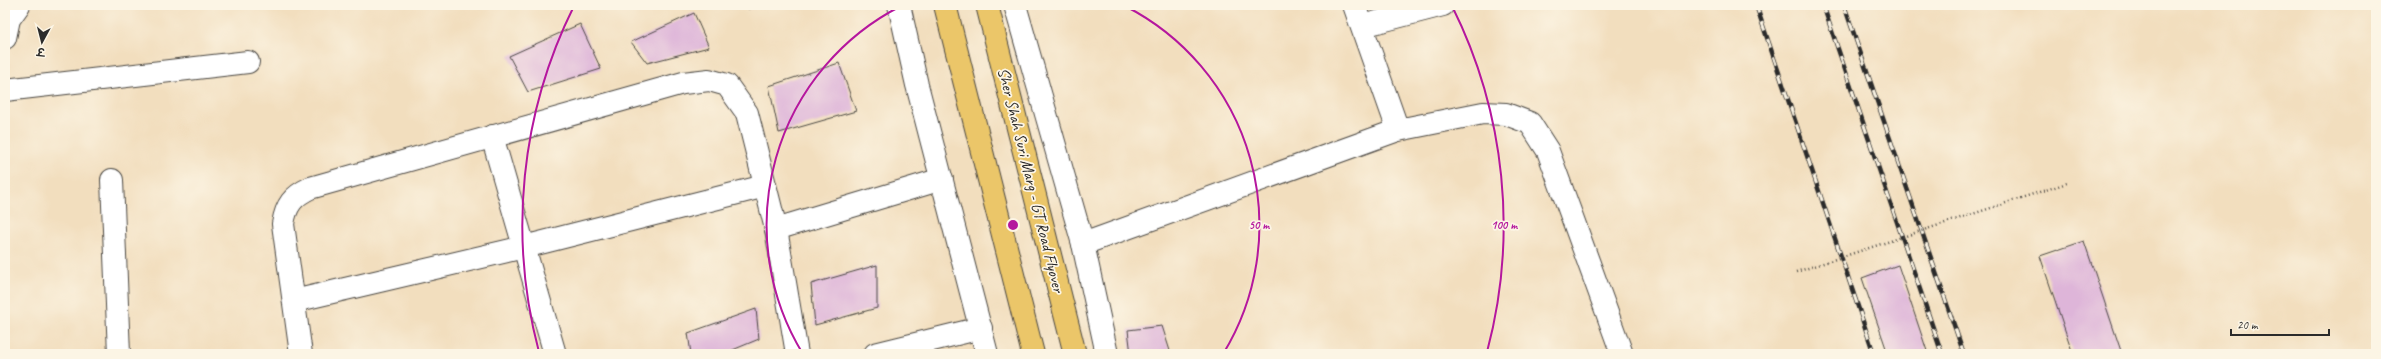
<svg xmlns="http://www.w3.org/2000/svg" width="2381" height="359" font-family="Caveat,'Playpen Sans Deva',sans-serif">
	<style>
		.building { fill: #deb5d9 }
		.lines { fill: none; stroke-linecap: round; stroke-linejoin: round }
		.minor-casing { stroke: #494641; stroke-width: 24 }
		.major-casing { stroke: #494641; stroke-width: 24 }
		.minor { stroke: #fff; stroke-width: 22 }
		.major { stroke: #ebc669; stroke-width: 22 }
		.rail-casing { stroke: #2b2b2b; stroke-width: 4.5 }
		.rail { stroke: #fcf5e5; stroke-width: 3; stroke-dasharray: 9; stroke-linecap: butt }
		.path-bridge { stroke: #494641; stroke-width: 2.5; stroke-dasharray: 1 3; stroke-linecap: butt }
		.ring { fill: none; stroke: #b5179e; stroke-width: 2 }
		.labels { text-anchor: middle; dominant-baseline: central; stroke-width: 3.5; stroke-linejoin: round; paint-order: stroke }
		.street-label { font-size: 17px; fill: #2b2b2b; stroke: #fcf5e5 }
		.centre { fill: #b5179e; stroke: #fcf5e5; stroke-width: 2 }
		.ring-label { font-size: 12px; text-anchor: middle; font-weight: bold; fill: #b5179e; stroke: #fcf5e5; stroke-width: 3.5; stroke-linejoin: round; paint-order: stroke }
	</style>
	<rect width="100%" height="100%" fill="#fcf5e5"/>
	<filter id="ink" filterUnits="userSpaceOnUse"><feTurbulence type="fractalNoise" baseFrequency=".025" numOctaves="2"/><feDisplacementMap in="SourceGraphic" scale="8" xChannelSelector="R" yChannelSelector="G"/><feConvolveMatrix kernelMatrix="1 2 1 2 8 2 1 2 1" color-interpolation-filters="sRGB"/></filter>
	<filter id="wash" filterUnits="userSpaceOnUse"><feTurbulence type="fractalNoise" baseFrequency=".012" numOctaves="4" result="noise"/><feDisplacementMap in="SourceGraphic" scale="16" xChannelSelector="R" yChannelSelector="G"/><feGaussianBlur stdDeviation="0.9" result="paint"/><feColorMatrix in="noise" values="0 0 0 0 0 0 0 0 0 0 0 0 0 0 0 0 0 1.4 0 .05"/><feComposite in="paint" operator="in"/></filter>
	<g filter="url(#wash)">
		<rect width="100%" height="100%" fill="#f2debe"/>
		<g id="blocks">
			<g class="building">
				<polygon points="746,5 762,5 762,6 748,9"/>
				<polygon points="694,13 709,47 647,63 631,42"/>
				<polygon points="580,24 601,69 528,92 509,56"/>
				<polygon points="839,63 856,111 779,133 769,86"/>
				<polygon points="2084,241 2122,354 2073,354 2040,256"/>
				<polygon points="877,265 877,308 815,325 811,284"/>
				<polygon points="1898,265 1928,354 1888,354 1862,278"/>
				<polygon points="756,309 759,339 723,354 691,354 688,333"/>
				<polygon points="1162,326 1171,354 1131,354 1128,330"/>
			</g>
		</g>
	</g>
	<g filter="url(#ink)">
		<use href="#blocks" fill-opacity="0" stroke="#494641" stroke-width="1"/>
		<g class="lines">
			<g class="minor-casing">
				<g id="minor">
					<polyline points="899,5 917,85 987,354"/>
					<polyline points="1015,5 1083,244 1107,354"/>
					<polyline points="1354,5 1398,130"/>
					<polyline points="1362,26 1443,5"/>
					<polyline points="5,38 9,19 19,5"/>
					<polyline points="5,90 248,62"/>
					<polyline points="492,136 555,354"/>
					<polyline points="112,180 119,354"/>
					<polyline points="776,229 942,179"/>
					<polyline points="1083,244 1398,130 1483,113 1506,114 1530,123 1548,151 1622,354"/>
					<polyline points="294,301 524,247 765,186"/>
					<path d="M301 354 283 224C286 205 293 196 310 188L683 83 709 80 727 85 747 113 776 229 797 354"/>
					<polyline points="875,354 981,328"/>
				</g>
			</g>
			<g class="major-casing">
				<g id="major">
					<polyline points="945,5 1033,354"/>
					<polyline points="987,5 1075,354"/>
				</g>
			</g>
			<use href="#minor" class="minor"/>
			<use href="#major" class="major"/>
			<g class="rail-casing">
				<g id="rail">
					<polyline points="1756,5 1874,354"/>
					<polyline points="1823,5 1942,354"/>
					<polyline points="1844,5 1964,354"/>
				</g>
			</g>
			<use href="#rail" class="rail"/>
			<polyline class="path-bridge" points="1796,272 2067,183"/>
		</g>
	</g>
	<g class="ring">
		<path d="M803 354A246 246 0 0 1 901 6M1125 6A246 246 0 0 1 1223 354"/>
		<path d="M539 352A491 491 0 0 1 574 6M1452 6A491 491 0 0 1 1487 352"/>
	</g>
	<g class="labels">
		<g class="street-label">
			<text transform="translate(1031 180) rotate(76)">Sher Shah Suri Marg - GT Road Flyover</text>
		</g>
	</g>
	<circle cx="1013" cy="225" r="6" class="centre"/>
	<g class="ring-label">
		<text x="1259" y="229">50 m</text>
		<text x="1504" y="229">100 m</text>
	</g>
	<rect width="2381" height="359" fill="none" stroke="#fcf5e5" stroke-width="20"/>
	<g transform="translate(42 42) rotate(187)" stroke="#fcf5e5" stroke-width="3" paint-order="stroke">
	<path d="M0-3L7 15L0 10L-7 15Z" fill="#2b2b2b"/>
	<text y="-6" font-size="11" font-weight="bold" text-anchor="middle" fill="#2b2b2b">उ</text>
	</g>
	<path d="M2231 329v6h98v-6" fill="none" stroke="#2b2b2b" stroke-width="2"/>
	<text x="2237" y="329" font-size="12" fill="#2b2b2b" stroke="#fcf5e5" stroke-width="3" paint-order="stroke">20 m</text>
</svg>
